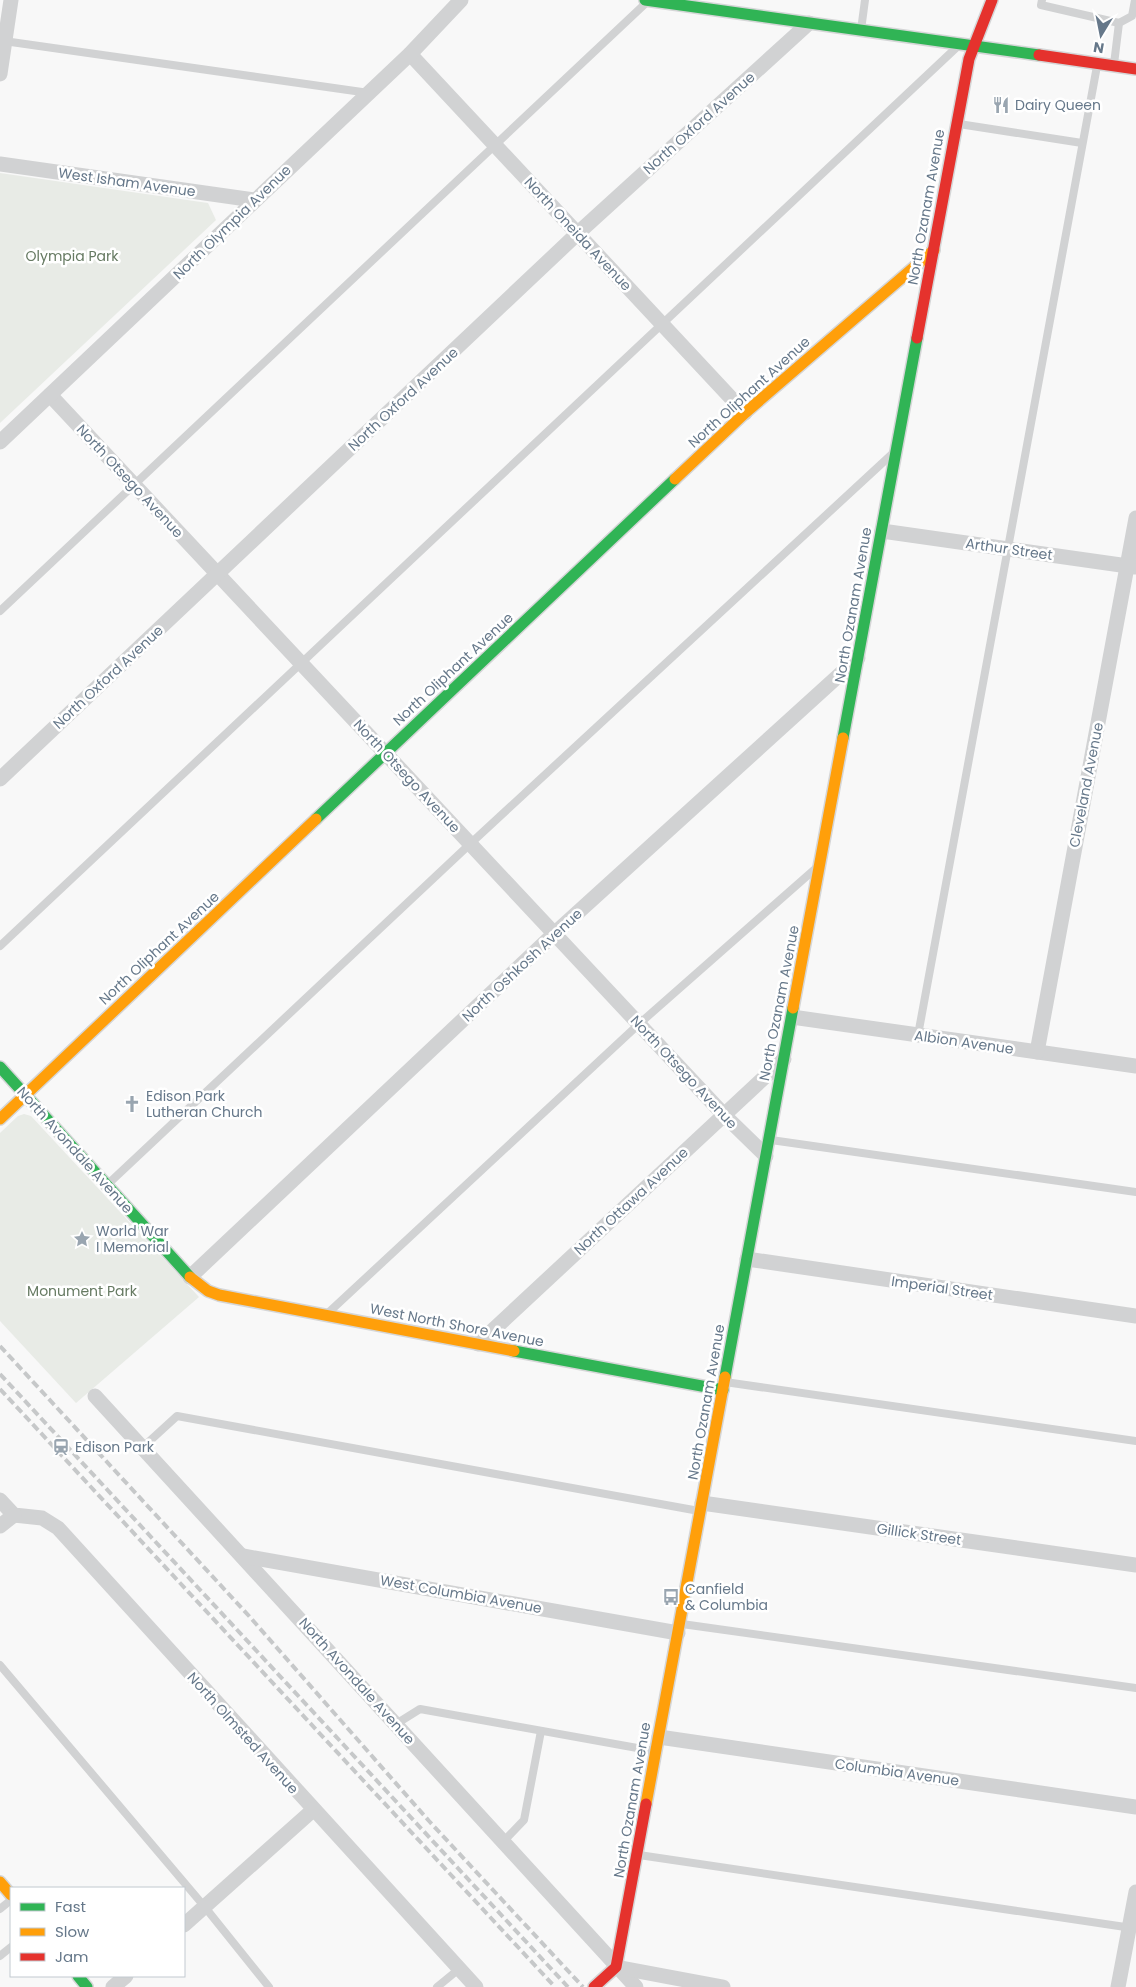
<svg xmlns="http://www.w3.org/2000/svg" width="1136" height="1987" font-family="Poppins,sans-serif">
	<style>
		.green { fill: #e8ebe6 }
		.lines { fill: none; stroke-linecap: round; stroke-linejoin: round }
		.fast-casing { stroke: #d5d6d7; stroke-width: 14 }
		.slow-casing { stroke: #d5d6d7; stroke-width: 14 }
		.jam-casing { stroke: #d5d6d7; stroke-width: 14 }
		.lane { stroke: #d1d2d3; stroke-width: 8 }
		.street { stroke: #d1d2d3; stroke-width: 15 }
		.fast { stroke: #30b455; stroke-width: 11 }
		.slow { stroke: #ff9f0a; stroke-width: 11 }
		.jam { stroke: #e5322d; stroke-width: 11 }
		.rail { stroke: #c6c8c9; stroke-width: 4; stroke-dasharray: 8 4; stroke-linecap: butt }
		.labels { text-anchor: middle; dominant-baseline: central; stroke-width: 5; stroke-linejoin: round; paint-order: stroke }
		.poi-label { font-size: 14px; fill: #66788a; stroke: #fff; text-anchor: start }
		.street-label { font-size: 14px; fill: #66788a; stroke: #fff }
		.park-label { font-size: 14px; fill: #667a62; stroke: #fff }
	</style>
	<rect width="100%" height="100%" fill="#f8f8f8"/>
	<g class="green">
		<polygon points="0,173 208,203 216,220 0,423"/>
		<polygon points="24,1114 31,1116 199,1297 76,1403 0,1321 0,1133 18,1116"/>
	</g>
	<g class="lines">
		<g class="fast-casing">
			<g id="fast">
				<polyline points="645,0 1039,55"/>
				<polyline points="843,738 917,338"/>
				<polyline points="316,819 675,479"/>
				<polyline points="0,1067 190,1277"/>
				<polyline points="514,1351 723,1390"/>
				<polyline points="725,1377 793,1008"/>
				<polyline points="78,1976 87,1987"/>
			</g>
		</g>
		<g class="slow-casing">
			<g id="slow">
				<polyline points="675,479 745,413 934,250"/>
				<polyline points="793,1008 843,738"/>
				<polyline points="0,1119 316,819"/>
				<polyline points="190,1277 208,1291 219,1295 514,1351"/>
				<polyline points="646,1804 725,1377"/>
				<polyline points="0,1882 11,1895"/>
			</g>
		</g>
		<g class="jam-casing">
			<g id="jam">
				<polyline points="1039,55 1136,69"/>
				<polyline points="917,338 969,59 992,0"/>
				<polyline points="594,1987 616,1967 646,1804"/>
			</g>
		</g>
		<g class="lane">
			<polyline points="1042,0 1041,5 1119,23"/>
			<polyline points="861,30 865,0"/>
			<polyline points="4,41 369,93"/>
			<polyline points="1114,64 1119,23 1132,16 1135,0"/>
			<polyline points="959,124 1082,143"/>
			<polyline points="0,611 647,2"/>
			<polyline points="0,946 957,47"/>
			<polyline points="918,1035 1097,66"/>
			<polyline points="771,1140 1136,1192"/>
			<polyline points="107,1185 470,844 891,455"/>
			<polyline points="328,1313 639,1024 815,869"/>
			<polyline points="725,1382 1136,1441"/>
			<polyline points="142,1448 177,1416 699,1511"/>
			<polyline points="682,1624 1136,1688"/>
			<polyline points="0,1665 204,1906 269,1987"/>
			<polyline points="396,1724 420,1709 654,1751"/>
			<polyline points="503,1842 524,1820 541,1731"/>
			<polyline points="639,1855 1132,1928"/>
			<polyline points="0,1909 11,1900"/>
			<polyline points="0,1956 11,1947"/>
			<polyline points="437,1987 459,1969"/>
		</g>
		<g class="street">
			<polyline points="410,54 745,413"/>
			<polyline points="0,74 11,0"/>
			<polyline points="0,164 254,200"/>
			<polyline points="50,395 724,1115 766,1156"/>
			<polyline points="0,442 410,54 461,0"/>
			<polyline points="882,531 1135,567"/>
			<polyline points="0,779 577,234 809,23"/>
			<polyline points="792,1017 1136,1066"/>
			<polyline points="1037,1052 1136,518"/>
			<polyline points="747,1259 1136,1316"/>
			<polyline points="190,1277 554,934 858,658"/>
			<polyline points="478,1344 784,1059"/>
			<polyline points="95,1396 636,1987"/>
			<polyline points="0,1500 14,1515 42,1518 58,1528 476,1987"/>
			<polyline points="702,1503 1136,1565"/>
			<polyline points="0,1526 14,1515"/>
			<polyline points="243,1556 678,1633"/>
			<polyline points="659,1737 1136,1807"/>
			<polyline points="184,1925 313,1810"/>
			<polyline points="616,1967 723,1987"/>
			<polyline points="113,1987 126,1976"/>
			<polyline points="1118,1987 1136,1892"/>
		</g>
		<use href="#fast" class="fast"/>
		<use href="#slow" class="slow"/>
		<use href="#jam" class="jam"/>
		<g class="rail">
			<polyline points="0,1346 249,1616 429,1821 583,1987"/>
			<polyline points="0,1374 568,1987"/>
			<polyline points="0,1389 555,1987"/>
		</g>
	</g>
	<defs>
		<g id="restaurant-bare" transform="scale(1.35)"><path d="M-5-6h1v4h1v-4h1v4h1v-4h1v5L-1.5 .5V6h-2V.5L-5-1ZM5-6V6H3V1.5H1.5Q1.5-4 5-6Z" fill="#99a5b0" stroke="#fff" stroke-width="2.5" paint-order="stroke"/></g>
		<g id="church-bare" transform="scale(1.35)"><path d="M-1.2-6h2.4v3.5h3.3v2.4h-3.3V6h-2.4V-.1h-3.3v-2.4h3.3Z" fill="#99a5b0" stroke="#fff" stroke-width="2.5" paint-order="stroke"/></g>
		<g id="sight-bare" transform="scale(1.35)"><path d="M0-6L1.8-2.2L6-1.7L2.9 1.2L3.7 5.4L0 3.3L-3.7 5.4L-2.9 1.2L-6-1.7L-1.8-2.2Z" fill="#99a5b0" stroke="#fff" stroke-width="2.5" paint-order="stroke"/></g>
		<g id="station-bare" transform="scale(1.35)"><path d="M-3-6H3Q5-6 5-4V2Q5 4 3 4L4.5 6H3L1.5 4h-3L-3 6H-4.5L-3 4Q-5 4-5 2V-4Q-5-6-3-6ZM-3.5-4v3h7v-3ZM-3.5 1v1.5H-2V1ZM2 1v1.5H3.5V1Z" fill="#99a5b0" stroke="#fff" stroke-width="2.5" paint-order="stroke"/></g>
		<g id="bus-bare" transform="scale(1.35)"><path d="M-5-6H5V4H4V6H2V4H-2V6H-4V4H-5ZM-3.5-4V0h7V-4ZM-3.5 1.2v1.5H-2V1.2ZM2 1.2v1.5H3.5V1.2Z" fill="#99a5b0" stroke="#fff" stroke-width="2.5" paint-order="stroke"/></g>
	</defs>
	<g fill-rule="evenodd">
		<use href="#restaurant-bare" x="1001" y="105"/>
		<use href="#church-bare" x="132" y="1104"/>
		<use href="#sight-bare" x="82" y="1239"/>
		<use href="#station-bare" x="61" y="1447"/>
		<use href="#bus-bare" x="671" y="1597"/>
	</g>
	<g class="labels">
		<g class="poi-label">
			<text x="1015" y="105">Dairy Queen</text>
			<text x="146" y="1096">Edison Park<tspan x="146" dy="16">Lutheran Church</tspan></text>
			<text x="96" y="1231">World War<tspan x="96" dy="16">I Memorial</tspan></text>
			<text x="75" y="1447">Edison Park</text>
			<text x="685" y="1589">Canfield<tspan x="685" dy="16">&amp; Columbia</tspan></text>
		</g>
		<g class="street-label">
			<text transform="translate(699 123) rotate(-42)">North Oxford Avenue</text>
			<text transform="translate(127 182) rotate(8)">West Isham Avenue</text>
			<text transform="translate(926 207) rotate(-80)">North Ozanam Avenue</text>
			<text transform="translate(232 222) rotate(-44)">North Olympia Avenue</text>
			<text transform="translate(578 234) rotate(47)">North Oneida Avenue</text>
			<text transform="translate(749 392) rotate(-42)">North Oliphant Avenue</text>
			<text transform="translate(403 399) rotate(-43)">North Oxford Avenue</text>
			<text transform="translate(130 481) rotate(47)">North Otsego Avenue</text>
			<text transform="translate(1009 549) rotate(8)">Arthur Street</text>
			<text transform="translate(853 605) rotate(-80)">North Ozanam Avenue</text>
			<text transform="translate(453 669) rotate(-43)">North Oliphant Avenue</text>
			<text transform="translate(108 677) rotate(-43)">North Oxford Avenue</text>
			<text transform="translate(407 776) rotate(47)">North Otsego Avenue</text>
			<text transform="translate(1086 785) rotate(-79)">Cleveland Avenue</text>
			<text transform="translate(159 948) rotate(-43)">North Oliphant Avenue</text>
			<text transform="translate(522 965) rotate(-43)">North Oshkosh Avenue</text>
			<text transform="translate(779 1003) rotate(-79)">North Ozanam Avenue</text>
			<text transform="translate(964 1042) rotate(8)">Albion Avenue</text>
			<text transform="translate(684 1072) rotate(47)">North Otsego Avenue</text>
			<text transform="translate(75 1150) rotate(48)">North Avondale Avenue</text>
			<text transform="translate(631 1201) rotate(-43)">North Ottawa Avenue</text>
			<text transform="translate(942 1288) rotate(8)">Imperial Street</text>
			<text transform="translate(457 1325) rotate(11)">West North Shore Avenue</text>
			<text transform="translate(706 1402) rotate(-80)">North Ozanam Avenue</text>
			<text transform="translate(919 1534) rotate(8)">Gillick Street</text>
			<text transform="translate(461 1594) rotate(10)">West Columbia Avenue</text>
			<text transform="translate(357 1681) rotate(48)">North Avondale Avenue</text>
			<text transform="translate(243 1733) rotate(48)">North Olmsted Avenue</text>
			<text transform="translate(897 1772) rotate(8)">Columbia Avenue</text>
			<text transform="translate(632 1800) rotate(-80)">North Ozanam Avenue</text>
		</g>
		<g class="park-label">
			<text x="72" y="256">Olympia Park</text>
			<text x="82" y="1291">Monument Park</text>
		</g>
	</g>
	<rect x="10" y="1887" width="175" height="90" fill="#ffffff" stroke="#c2c9d0"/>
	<rect x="20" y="1903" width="25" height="8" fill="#30b455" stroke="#c2c9d0"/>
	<text x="55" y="1912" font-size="15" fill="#66788a">Fast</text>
	<rect x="20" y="1928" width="25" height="8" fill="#ff9f0a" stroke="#c2c9d0"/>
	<text x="55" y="1937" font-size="15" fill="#66788a">Slow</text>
	<rect x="20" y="1953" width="25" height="8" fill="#e5322d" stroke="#c2c9d0"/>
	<text x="55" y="1962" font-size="15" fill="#66788a">Jam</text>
	<g transform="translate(1101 35) rotate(190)" stroke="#ffffff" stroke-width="4" paint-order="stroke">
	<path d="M0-4L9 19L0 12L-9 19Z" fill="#66788a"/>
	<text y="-8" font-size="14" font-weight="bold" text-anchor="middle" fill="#66788a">N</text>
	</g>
</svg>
